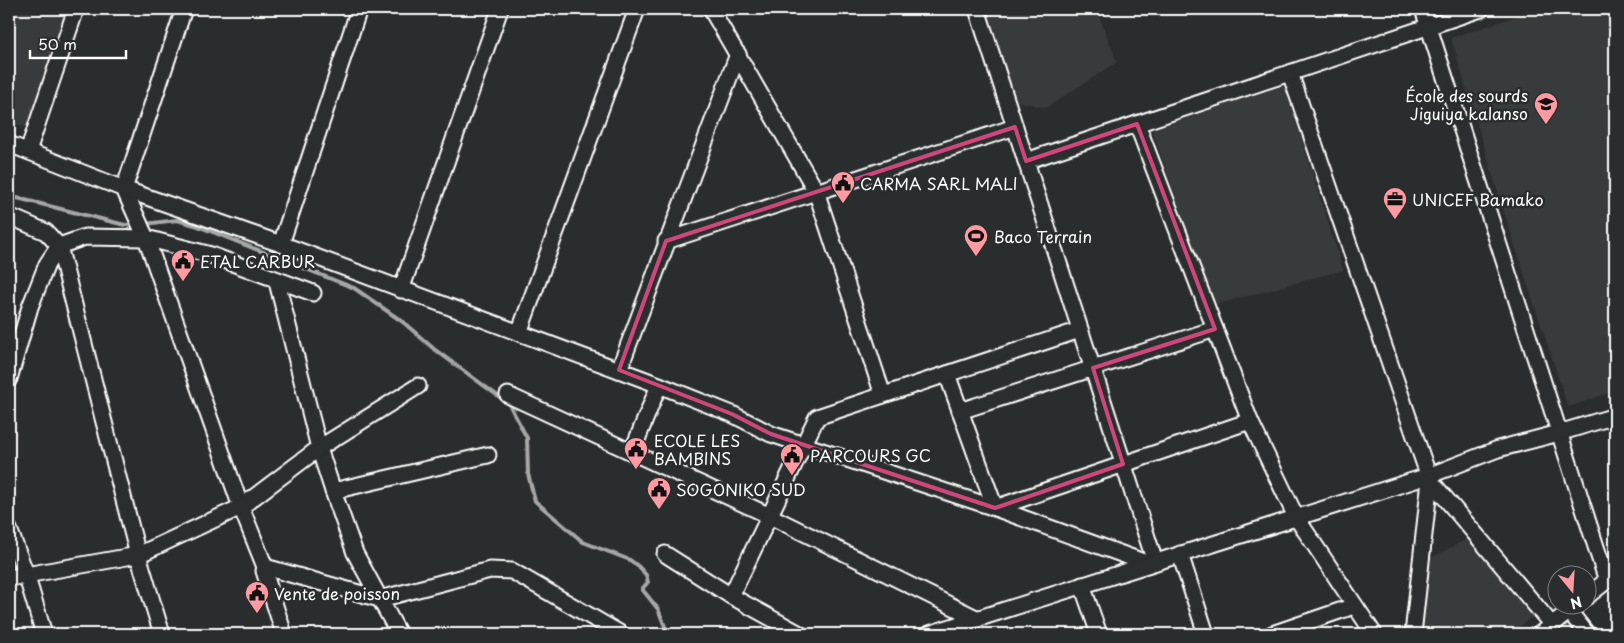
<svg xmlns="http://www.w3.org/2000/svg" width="1624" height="643" font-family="'Playpen Sans',sans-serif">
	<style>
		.built { fill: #373a3b }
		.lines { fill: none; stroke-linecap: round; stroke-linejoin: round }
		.stream { stroke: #a6a7a7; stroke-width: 4 }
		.minor-casing { stroke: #fff; stroke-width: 19 }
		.minor { stroke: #2a2d2e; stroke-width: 15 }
		.marked { fill: none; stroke: #ce467c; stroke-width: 4; stroke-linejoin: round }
		.labels { text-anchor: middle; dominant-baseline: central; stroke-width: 5; stroke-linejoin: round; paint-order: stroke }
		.poi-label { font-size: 16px; fill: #fff; stroke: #2a2d2e; text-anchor: start }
	</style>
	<rect width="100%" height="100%" fill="#2a2d2e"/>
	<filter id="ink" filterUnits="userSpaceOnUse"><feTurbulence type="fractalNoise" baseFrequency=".02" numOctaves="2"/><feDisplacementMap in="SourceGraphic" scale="10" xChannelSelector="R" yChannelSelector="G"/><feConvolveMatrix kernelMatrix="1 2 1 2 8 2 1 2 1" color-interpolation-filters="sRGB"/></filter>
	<g filter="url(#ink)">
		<g class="built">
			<polygon points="9,9 69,9 31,129 9,122"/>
			<polygon points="983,9 1105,9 1097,11 1117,62 1046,108 1012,100"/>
			<polygon points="1538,9 1615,9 1615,391 1568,407 1504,212 1451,38"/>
			<polygon points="1284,84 1343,270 1214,305 1152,130"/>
			<polygon points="1469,538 1533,616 1510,634 1416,634 1423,562"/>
		</g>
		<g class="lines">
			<g class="stream">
				<polyline points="9,196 125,225 135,224"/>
				<polyline points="145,224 177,220 195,225 354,288 403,322 434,349 509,404 527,438 528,474 535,501 583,542 630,560 639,567 646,575 648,582 642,589 658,609 668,634"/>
			</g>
			<g class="minor-casing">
				<g id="minor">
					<polyline points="184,9 124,189 146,238 241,507 265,567 380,599 490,570 512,571 621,634"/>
					<polyline points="711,9 816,191 883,395"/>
					<polyline points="977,9 1155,562"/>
					<polyline points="1423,9 1607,581"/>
					<polyline points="1290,73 1430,480 1552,625"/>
					<polyline points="1137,124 1250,421 1296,517 1374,634"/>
					<polyline points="9,144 124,189 281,244 659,385 732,414 771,434 995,508 1149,564"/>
					<polyline points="28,151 76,9"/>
					<polyline points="1026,161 1481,9"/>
					<polyline points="9,216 46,232 59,246 138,555 162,634"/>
					<polyline points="666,241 1015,127"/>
					<polyline points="281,244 359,9"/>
					<polyline points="277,282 319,448 333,491 355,553 399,634"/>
					<polyline points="401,290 500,9"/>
					<polyline points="519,333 637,9"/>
					<polyline points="619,370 738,54"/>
					<polyline points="947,374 995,508 1250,421"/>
					<polyline points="9,379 30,307 47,264 59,246 85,237 146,238 211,255 313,293"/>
					<polyline points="508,395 770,516 978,619"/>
					<polyline points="960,411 1215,329"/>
					<polyline points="632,452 659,385"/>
					<polyline points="333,491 488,455"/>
					<polyline points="9,529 26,574 44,634"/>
					<polyline points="665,554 731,596 800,634"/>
					<polyline points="1180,554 1206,634"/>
					<polyline points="265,567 264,571 284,634"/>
					<polyline points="9,578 138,555 241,507 319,448 418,386"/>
					<polyline points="1082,585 1099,634"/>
					<polyline points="731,596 817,417 1080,330"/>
					<polyline points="1586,597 1614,575"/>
					<polyline points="1569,611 1587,634"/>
					<polyline points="929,634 1428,476 1498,449 1559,433 1615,416"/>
					<polyline points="1272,634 1354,606"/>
					<polyline points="1413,634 1430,480"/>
					<polyline points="1540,634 1576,606"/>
				</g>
			</g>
			<use href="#minor" class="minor"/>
		</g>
	</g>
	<path class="marked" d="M1137 124 1215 329 1093 368 1123 464 995 508 771 434 732 414 619 370 666 241 1015 127 1026 161Z"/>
	<defs>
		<g id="school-pin" transform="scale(1.25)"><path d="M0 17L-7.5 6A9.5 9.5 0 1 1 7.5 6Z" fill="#ff9aa2" stroke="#2a2d2e"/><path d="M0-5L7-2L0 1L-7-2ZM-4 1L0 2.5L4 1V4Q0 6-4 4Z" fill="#111"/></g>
		<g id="civic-pin" transform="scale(1.25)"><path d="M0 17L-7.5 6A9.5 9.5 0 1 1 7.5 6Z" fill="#ff9aa2" stroke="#2a2d2e"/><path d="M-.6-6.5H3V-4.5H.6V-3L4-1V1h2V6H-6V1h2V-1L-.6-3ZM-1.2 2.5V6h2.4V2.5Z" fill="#111"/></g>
		<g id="office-pin" transform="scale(1.25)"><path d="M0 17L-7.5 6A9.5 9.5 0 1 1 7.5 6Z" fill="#ff9aa2" stroke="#2a2d2e"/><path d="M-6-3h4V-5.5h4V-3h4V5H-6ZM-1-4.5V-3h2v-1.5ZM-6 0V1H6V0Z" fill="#111"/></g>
		<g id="stadium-pin" transform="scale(1.25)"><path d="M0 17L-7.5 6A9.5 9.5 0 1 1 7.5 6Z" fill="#ff9aa2" stroke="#2a2d2e"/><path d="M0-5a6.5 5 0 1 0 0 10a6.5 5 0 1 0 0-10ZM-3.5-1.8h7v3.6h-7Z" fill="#111"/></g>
	</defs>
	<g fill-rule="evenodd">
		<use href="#school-pin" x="1546" y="104"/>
		<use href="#civic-pin" x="843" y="183"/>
		<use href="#office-pin" x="1395" y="199"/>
		<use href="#stadium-pin" x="976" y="236"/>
		<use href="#civic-pin" x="183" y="261"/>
		<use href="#civic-pin" x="636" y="449"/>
		<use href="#civic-pin" x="792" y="455"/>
		<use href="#civic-pin" x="659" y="489"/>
		<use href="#civic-pin" x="257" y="593"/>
	</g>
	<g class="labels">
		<g class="poi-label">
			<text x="1528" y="95" text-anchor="end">École des sourds<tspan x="1528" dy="18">Jiguiya kalanso</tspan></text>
			<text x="860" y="183">CARMA SARL MALI</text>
			<text x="1412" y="199">UNICEF Bamako</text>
			<text x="994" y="236">Baco Terrain</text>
			<text x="200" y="261">ETAL CARBUR</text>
			<text x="654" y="440">ECOLE LES<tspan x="654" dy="18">BAMBINS</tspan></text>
			<text x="810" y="455">PARCOURS GC</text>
			<text x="676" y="489">SOGONIKO SUD</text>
			<text x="274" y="593">Vente de poisson</text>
		</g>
	</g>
	<rect width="1624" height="643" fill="none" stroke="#2a2d2e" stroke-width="30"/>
	<rect x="15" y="15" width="1594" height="613" fill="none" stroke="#fff" stroke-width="2" filter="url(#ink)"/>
	<g transform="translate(1572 590) rotate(162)"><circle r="24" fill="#2a2d2e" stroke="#7f8182"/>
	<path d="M0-4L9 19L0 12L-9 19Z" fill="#ff9aa2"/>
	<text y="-8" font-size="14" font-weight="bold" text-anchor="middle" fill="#ffffff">N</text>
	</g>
	<path d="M30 50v8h96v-8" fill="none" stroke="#ffffff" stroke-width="2.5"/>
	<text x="38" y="50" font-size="15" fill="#ffffff" stroke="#2a2d2e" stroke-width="4" paint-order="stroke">50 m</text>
</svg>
